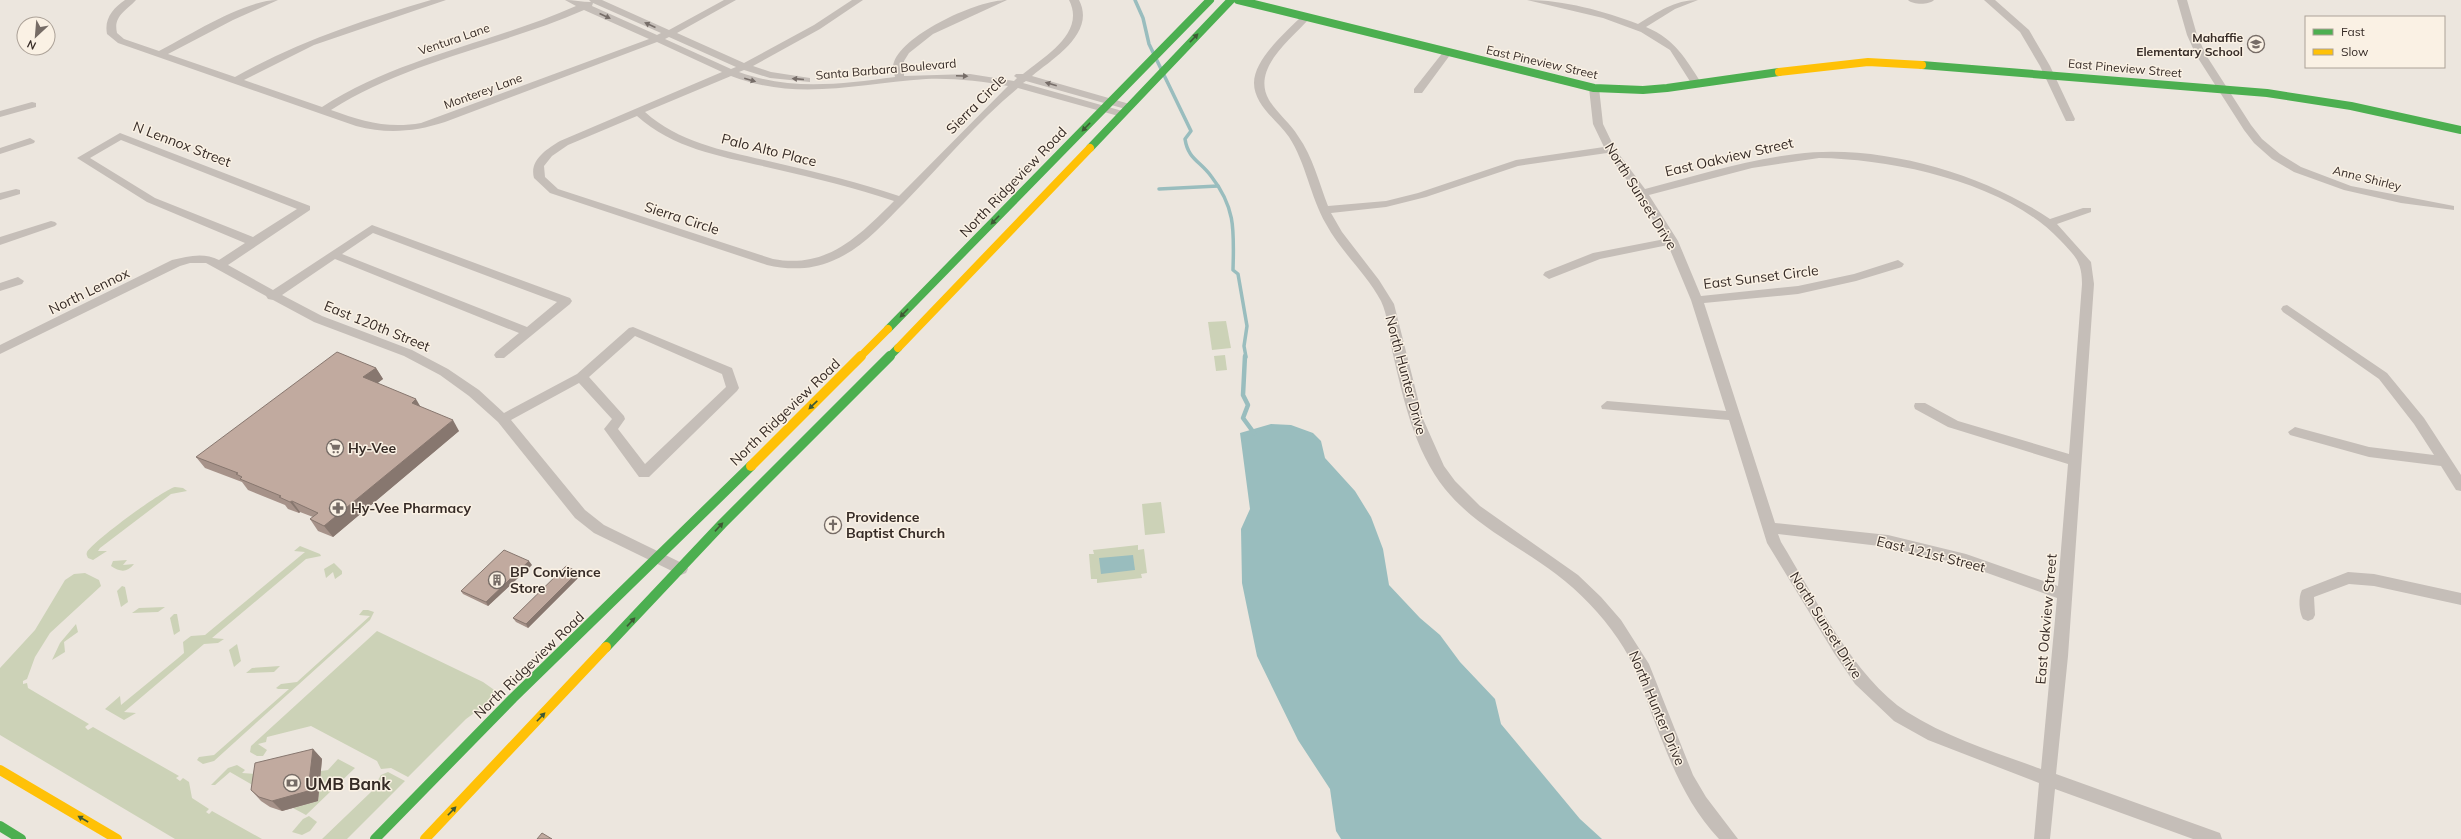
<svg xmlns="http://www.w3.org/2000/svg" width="2461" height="839" font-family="Mulish,sans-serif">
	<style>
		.green { fill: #ccd2b7 }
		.water { fill: #99bdbe }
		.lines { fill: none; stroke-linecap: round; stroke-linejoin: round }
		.stream-far1 { stroke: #99bdbe; stroke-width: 3.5 }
		.stream { stroke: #99bdbe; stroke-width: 4.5 }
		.street { fill: #c5beb8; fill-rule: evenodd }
		.fast-far1 { stroke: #4caf50; stroke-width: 8 }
		.fast { stroke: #4caf50; stroke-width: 10 }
		.slow-far1 { stroke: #ffc107; stroke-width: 8 }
		.slow { stroke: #ffc107; stroke-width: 10 }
		.wall { fill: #a69289 }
		.shaded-wall { fill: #87776f }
		.building { fill: #c1aa9f; stroke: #87776f }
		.oneway { fill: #766d68 }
		.oneway2 { fill: #3e5935 }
		.labels { text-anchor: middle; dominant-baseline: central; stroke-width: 3; stroke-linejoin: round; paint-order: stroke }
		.far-poi-label { font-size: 12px; font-weight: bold; fill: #362b26; stroke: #faf1e4; text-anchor: end }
		.far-street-label { font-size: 12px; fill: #362b26; stroke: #faf1e4 }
		.street-label { font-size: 14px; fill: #362b26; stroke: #faf1e4 }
		.poi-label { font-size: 14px; font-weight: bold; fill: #362b26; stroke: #faf1e4; text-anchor: start }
		.near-poi-label { font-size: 17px; font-weight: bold; fill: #362b26; stroke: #faf1e4; text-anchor: start }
	</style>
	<rect width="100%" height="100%" fill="#ece6de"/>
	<g class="green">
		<polygon points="1226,321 1231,348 1212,350 1208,322"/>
		<polygon points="1225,355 1227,370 1216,371 1214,356"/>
		<path d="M175 487 183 488 187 491 171 494 100 548 98 551H107L93 560 88 558C87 555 86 555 87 552 93 541 163 490 175 487Z"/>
		<polygon points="1161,502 1165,533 1145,535 1142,504"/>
		<polygon points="1138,545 1138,550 1144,549 1147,573 1141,574 1142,578 1097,583 1097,579 1091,579 1089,554 1094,554 1093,550"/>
		<polygon points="300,546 320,554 321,556 306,559 212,638 224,639 218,643 204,644 124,712 136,713 124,720 105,709 120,696 121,705 177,659 184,653 183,642 191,636 205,635 305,552 294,551"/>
		<path d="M127 560 123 565 134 564C127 573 120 572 111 566L113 561Z"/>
		<polygon points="334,563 342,571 342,574 335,579 333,572 326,578 324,569"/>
		<polygon points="85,573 99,580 101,586 50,633 35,657 27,679 23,681 23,684 27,683 28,688 89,724 85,727 88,730 93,727 179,776 176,778 180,781 183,778 189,782 192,798 209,809 206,812 209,814 212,811 262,839 175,839 0,735 0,668 35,630 65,580 74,574"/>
		<polygon points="122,586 125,587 128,602 121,607 117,591"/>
		<polygon points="165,607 158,612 132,613 139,608"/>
		<polygon points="368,610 374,612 370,620 214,761 203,764 197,760 199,757 214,755 289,689 278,689 276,688 281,684 297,682 370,616 359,615 363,610"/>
		<polygon points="174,614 177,614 180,631 174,635 170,618"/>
		<polygon points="76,624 78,632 64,642 65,652 52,660 60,643"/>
		<polygon points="377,631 483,682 500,694 466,719 408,777 391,768 381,769 377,761 311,726 267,737 266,742 258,744 267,750 263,756 257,756 250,752 251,746"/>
		<polygon points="237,644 241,661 234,667 229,650"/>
		<polygon points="280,666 274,672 246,673 252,668"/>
		<polygon points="338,759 355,768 306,815 293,808 318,801 321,771 328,770"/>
		<polygon points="237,765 245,770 242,773 256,774 263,791 230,772 215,785 211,785 228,768"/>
		<polygon points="388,772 405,781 347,839 322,839 371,792 381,775"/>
		<polygon points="309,816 317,822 310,831 302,835 292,832 303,819"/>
	</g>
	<g class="water">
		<polygon points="1271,424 1291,425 1313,433 1321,441 1325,458 1355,491 1371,517 1383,549 1389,585 1420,618 1440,635 1460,662 1495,699 1501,724 1580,819 1602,839 1341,839 1336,831 1330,789 1298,740 1257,656 1242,583 1241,529 1250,509 1240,433"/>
		<polygon points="1133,555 1135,570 1101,574 1099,558"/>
	</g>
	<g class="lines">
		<g class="stream-far1">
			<path d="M1135 0 1143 18 1149 44 1191 131 1185 139C1188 159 1200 161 1211 176 1236 208 1234 231 1233 270L1238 274 1247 326 1244 346 1246 357"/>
			<polyline points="1159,189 1218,186"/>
		</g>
		<polyline class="stream" points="1245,356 1243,395 1248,405 1243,418 1254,433"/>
		<g class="street">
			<path d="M125 0H136C126 11 113 16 117 33L124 39 159 51C190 35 244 0 278 0L233 20 168 54 235 77C297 42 363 20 431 0H446L314 45 244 80 322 107C399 57 493 43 576 6L565 0C574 0 582 2 591 2L589 0H602L669 30 724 0H736L677 33 744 63 814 25 852 0H863L820 29 753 66 771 72 810 78V82L770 78 744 70 739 72C791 91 841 84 895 77 894 72 892 66 894 62 905 33 978 0 1007 0L933 34 909 53 904 61V76L970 74 1014 81 1017 78 1014 76 1016 74H1023C1045 56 1086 33 1069 0H1079C1096 33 1054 58 1032 76L1133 105 1134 107 1129 110 1026 81 1023 83 1126 112 1127 114 1122 117 1018 88C977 122 942 164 905 202 883 224 862 249 832 261 812 270 788 270 767 265L550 193 534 178C529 160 547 149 560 141L722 72 657 42 445 122C414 132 387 134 356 126L118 43 107 34C104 19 113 8 125 0ZM593 3 661 33 657 35 592 6ZM584 10 649 39 421 123C387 129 362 121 331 110 407 61 502 46 584 10ZM669 37 736 67 731 69 665 39ZM731 76C799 102 858 83 926 79 954 78 981 81 1008 86L899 196C860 183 821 173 781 164 733 152 683 146 645 112ZM637 116C676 151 727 157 775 169 815 178 855 188 894 201 858 237 827 269 773 259L558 189 545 177 544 166 552 156 568 145Z"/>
			<path d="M1527 0C1564 0 1604 11 1638 24 1658 12 1674 0 1698 0L1675 9 1646 27C1676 40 1685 58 1702 84L1697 87 1693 86 1670 50 1641 32 1603 18Z"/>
			<path d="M1908 0H1934C1929 5 1913 5 1908 0Z"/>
			<polygon points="1984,0 1995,0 2029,30 2050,66 2075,119 2074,121 2066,121 2065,119 2040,66 2020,32"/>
			<polygon points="2177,0 2187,0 2197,35 2206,55 2251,125 2262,139 2280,154 2301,167 2351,186 2454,206 2454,210 2401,203 2344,190 2294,172 2272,159 2254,143 2244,130 2196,55 2187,35"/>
			<path d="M1306 14 1311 17 1309 19C1290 40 1251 69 1269 100 1277 113 1290 123 1298 136 1313 157 1319 183 1328 206L1386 201 1418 193 1516 160 1604 147 1593 124 1589 88 1594 85 1599 88 1603 124 1615 149 1645 189C1695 176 1744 160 1796 154 1878 143 1982 173 2050 219L2083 208H2091V212L2057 224 2091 262 2094 284 2068 656 2056 774 2220 833 2222 839H2193L2055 789 2050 839H2034L2039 783 1928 740 1894 721 1855 684 1834 653 1767 543 1729 420 1602 409 1601 406 1607 401 1726 411 1691 300 1668 245 1600 259 1549 279 1543 275 1545 272 1593 253 1665 239 1637 194 1607 153 1518 166 1426 197 1386 207 1331 213 1342 232 1379 280 1394 304 1423 419 1444 466 1455 481 1480 506 1578 575 1601 597 1621 620 1649 664 1693 775 1706 797 1738 839H1719C1685 803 1668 757 1651 712 1642 686 1634 662 1618 639 1601 614 1580 592 1556 574 1519 546 1475 526 1445 489 1414 450 1403 398 1392 350 1389 334 1388 316 1381 301 1366 273 1341 252 1326 224 1310 196 1306 163 1289 137 1277 120 1254 105 1254 83 1254 59 1287 31 1303 15ZM1819 158C1894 159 2007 183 2060 240 2075 256 2082 261 2082 284L2069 454 1958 421 1925 403H1915L1914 406 1915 409 1948 427 2068 464 2058 586 1966 554 1888 535 1775 523 1704 303 1798 294 1856 281 1902 267 1904 264 1898 260 1854 274 1798 286 1701 296 1678 241 1649 195 1752 168ZM1778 534 1888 547 1965 565 2057 598 2041 769C1995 752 1948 738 1907 712 1855 679 1813 594 1781 542Z"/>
			<polygon points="1447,50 1452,53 1450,55 1422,93 1414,93 1414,89 1444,51"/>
			<polygon points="32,102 36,103 36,107 0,117 0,111"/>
			<path d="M120 133 310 206V210L228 265 273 290 372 225 570 298 572 301 570 304 504 358H496L494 355 496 352 519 333 335 259 282 295 322 316 412 350 448 369 479 390 504 413 577 374 629 328 633 327 732 368 739 388 737 391 649 477H639L604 429 612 419 579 383 511 420 585 510 604 525 686 565 688 569 686 573 681 575 676 573 594 533 575 518 498 422 469 396 440 375 404 356 314 322 273 300 268 299 266 296 206 263H190L180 266 0 354V345L172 260C188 256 204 252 219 260L245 243 147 202 77 158ZM121 140 297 209 253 237 155 198 90 158ZM373 233 557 302 527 327 342 254ZM635 336 722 374 726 387 645 464 618 429 625 419 624 416 589 377Z"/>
			<polygon points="30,138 35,141 34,143 0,154 0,148"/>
			<polygon points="16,189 20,190 20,194 0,200 0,193"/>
			<polygon points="51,221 55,222 57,224 55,226 0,245 0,237"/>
			<polygon points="18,277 24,281 22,284 0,291 0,283"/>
			<polygon points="2287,305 2387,373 2424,418 2461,475 2461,491 2456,490 2441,466 2369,457 2290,435 2288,432 2295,427 2369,447 2434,455 2414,424 2379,379 2283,312 2281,309 2283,306"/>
			<path d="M2348 572 2374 574 2461 593V605L2374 586 2349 584 2314 597 2315 615 2313 619 2308 621 2303 619C2299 612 2298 597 2302 590Z"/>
		</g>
		<g class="fast-far1">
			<polyline points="1238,0 1594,88 1643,90 1667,88 1779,72"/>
			<polyline points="1922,65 2267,93 2351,106 2461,130"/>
			<polyline points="1090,148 1231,0"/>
			<polyline points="888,329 1210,0"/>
			<polyline points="889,357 898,348"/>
		</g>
		<g class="fast">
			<polyline points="606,647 722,524 890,356"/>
			<polyline points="0,826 21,839"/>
			<polyline points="375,839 513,698 751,466"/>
		</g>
		<g class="slow-far1">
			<polyline points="1779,72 1868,62 1922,65"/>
			<polyline points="898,348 1090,148"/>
			<polyline points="860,357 888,329"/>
		</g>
		<g class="slow">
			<polyline points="751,466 861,356"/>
			<polyline points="0,770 117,839"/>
			<polyline points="425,839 606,647"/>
		</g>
	</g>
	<g class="wall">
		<polygon points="376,368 383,379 377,383 420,407 459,431 333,537 318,531 310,519 313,517 300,512 299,513 288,509 285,505 248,490 242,482 205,468 196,457"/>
		<polygon points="532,565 488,606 463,594 461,591"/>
		<polygon points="580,576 528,628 516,622 513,618"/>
		<polygon points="313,749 322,759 318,801 282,811 270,807 261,801 251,790"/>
	</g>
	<g class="shaded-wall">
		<polygon points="376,368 383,379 370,389 363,377"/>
		<polygon points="416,399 423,411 412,403"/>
		<polygon points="453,420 459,431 333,537 324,526"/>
		<polygon points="292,501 300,512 299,513 290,502"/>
		<polygon points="529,561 532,565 488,606 486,602"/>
		<polygon points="578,572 580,576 528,628 526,624"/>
		<polygon points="313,749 322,759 318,801 282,811 272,801"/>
	</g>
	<g class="building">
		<polygon points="337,352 376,368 363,377 416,399 412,403 453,420 324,526 310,519 318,513 292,501 290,502 279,497 281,496 240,479 242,477 236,474 238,473 196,457"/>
		<polygon points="504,550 529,561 486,602 461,591"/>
		<polygon points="566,566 578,572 526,624 513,618"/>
		<polygon points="313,749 308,791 272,801 259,797 251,790 255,763"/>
		<polygon points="542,833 552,839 537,839"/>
	</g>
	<defs><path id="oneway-solid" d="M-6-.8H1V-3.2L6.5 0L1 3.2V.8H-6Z"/></defs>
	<g class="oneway">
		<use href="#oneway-solid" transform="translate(605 16) rotate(24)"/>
		<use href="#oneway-solid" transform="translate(650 25) rotate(-156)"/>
		<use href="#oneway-solid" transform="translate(962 76) rotate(3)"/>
		<use href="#oneway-solid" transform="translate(798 79) rotate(-175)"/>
		<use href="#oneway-solid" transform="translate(750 80) rotate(16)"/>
		<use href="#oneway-solid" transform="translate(1051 84) rotate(-164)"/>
	</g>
	<g class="oneway2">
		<use href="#oneway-solid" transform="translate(1194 38) rotate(-46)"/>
		<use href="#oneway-solid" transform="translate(1086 127) rotate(134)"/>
		<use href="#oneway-solid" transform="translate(995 220) rotate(134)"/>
		<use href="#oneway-solid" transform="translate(904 313) rotate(134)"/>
		<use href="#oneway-solid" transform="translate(813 405) rotate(136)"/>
		<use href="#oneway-solid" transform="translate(719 527) rotate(-47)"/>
		<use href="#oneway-solid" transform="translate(631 622) rotate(-47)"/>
		<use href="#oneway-solid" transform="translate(541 717) rotate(-46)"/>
		<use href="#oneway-solid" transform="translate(452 811) rotate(-46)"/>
		<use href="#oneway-solid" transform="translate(83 819) rotate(-150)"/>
	</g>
	<defs>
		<g id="school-ring" transform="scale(0.9)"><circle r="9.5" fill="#faf1e4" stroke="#766c66" stroke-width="1.5"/><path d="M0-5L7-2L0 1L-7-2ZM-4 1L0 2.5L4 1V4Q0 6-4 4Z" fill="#766c66"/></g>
		<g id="supermarket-ring" transform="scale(0.9)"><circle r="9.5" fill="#faf1e4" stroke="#766c66" stroke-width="1.5"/><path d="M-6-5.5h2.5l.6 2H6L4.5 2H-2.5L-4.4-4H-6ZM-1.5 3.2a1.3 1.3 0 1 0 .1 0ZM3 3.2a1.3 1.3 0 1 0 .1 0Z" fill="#766c66"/></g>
		<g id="pharmacy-ring" transform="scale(0.9)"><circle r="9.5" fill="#faf1e4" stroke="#766c66" stroke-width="1.5"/><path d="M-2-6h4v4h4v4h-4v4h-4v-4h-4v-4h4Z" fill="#766c66"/></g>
		<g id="church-ring" transform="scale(0.9)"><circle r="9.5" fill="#faf1e4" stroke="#766c66" stroke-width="1.5"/><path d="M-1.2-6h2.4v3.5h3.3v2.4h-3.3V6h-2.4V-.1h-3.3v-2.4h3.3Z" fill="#766c66"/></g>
		<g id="building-ring" transform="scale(0.9)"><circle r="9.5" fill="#faf1e4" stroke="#766c66" stroke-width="1.5"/><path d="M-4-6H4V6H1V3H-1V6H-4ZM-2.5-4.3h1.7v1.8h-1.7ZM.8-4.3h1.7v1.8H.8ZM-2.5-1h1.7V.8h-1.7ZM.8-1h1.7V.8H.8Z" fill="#766c66"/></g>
		<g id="bank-ring" transform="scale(0.9)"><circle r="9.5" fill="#faf1e4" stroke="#766c66" stroke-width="1.5"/><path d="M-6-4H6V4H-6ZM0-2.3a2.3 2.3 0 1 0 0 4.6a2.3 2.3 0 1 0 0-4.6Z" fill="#766c66"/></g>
	</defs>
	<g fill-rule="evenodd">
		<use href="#school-ring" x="2256" y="44"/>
		<use href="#supermarket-ring" x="335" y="448"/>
		<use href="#pharmacy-ring" x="338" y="508"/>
		<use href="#church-ring" x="833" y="525"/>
		<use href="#building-ring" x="497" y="580"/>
		<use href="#bank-ring" x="292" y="783"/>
	</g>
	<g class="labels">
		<g class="far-poi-label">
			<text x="2243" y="37">Mahaffie<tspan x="2243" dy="14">Elementary School</tspan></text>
		</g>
		<g class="far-street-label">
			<text transform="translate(454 39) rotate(-19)">Ventura Lane</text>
			<text transform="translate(1542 62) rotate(13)">East Pineview Street</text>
			<text transform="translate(2125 68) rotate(5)">East Pineview Street</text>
			<text transform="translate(886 69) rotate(-5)">Santa Barbara Boulevard</text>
			<text transform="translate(483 91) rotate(-20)">Monterey Lane</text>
			<text transform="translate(2367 178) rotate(14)">Anne Shirley</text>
		</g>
		<g class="street-label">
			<text transform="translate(976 104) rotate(-45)">Sierra Circle</text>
			<text transform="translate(182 144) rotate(21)">N Lennox Street</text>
			<text transform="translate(769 150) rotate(14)">Palo Alto Place</text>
			<text transform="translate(1729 157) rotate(-13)">East Oakview Street</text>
			<text transform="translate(1013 182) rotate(-46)">North Ridgeview Road</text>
			<text transform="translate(1641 196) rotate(58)">North Sunset Drive</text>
			<text transform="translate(682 218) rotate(18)">Sierra Circle</text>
			<text transform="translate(1761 277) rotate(-7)">East Sunset Circle</text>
			<text transform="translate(89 291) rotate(-26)">North Lennox</text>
			<text transform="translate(377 326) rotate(22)">East 120th Street</text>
			<text transform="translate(1406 375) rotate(75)">North Hunter Drive</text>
			<text transform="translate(785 412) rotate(-44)">North Ridgeview Road</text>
			<text transform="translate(1931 554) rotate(14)">East 121st Street</text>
			<text transform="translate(2046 619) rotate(-85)">East Oakview Street</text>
			<text transform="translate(1826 625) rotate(58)">North Sunset Drive</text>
			<text transform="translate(529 665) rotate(-44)">North Ridgeview Road</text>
			<text transform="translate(1657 708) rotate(67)">North Hunter Drive</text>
		</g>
		<g class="poi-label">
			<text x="348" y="448">Hy-Vee</text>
			<text x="351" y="508">Hy-Vee Pharmacy</text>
			<text x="846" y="517">Providence<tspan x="846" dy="16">Baptist Church</tspan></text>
			<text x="510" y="572">BP Convience<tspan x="510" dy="16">Store</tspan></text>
		</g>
		<g class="near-poi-label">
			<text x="305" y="783">UMB Bank</text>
		</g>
	</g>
	<rect x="2305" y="16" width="140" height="52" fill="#faf1e4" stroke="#aca298"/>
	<rect x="2313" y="29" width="20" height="6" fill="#4caf50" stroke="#aca298"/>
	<text x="2341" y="36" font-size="12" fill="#362b26">Fast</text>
	<rect x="2313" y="49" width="20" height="6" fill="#ffc107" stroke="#aca298"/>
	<text x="2341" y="56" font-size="12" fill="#362b26">Slow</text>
	<g transform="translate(36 36) rotate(206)"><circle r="19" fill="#faf1e4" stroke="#aca298"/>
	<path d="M0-3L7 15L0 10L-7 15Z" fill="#766c66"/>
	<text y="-6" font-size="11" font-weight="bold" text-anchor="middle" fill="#362b26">N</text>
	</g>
</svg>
